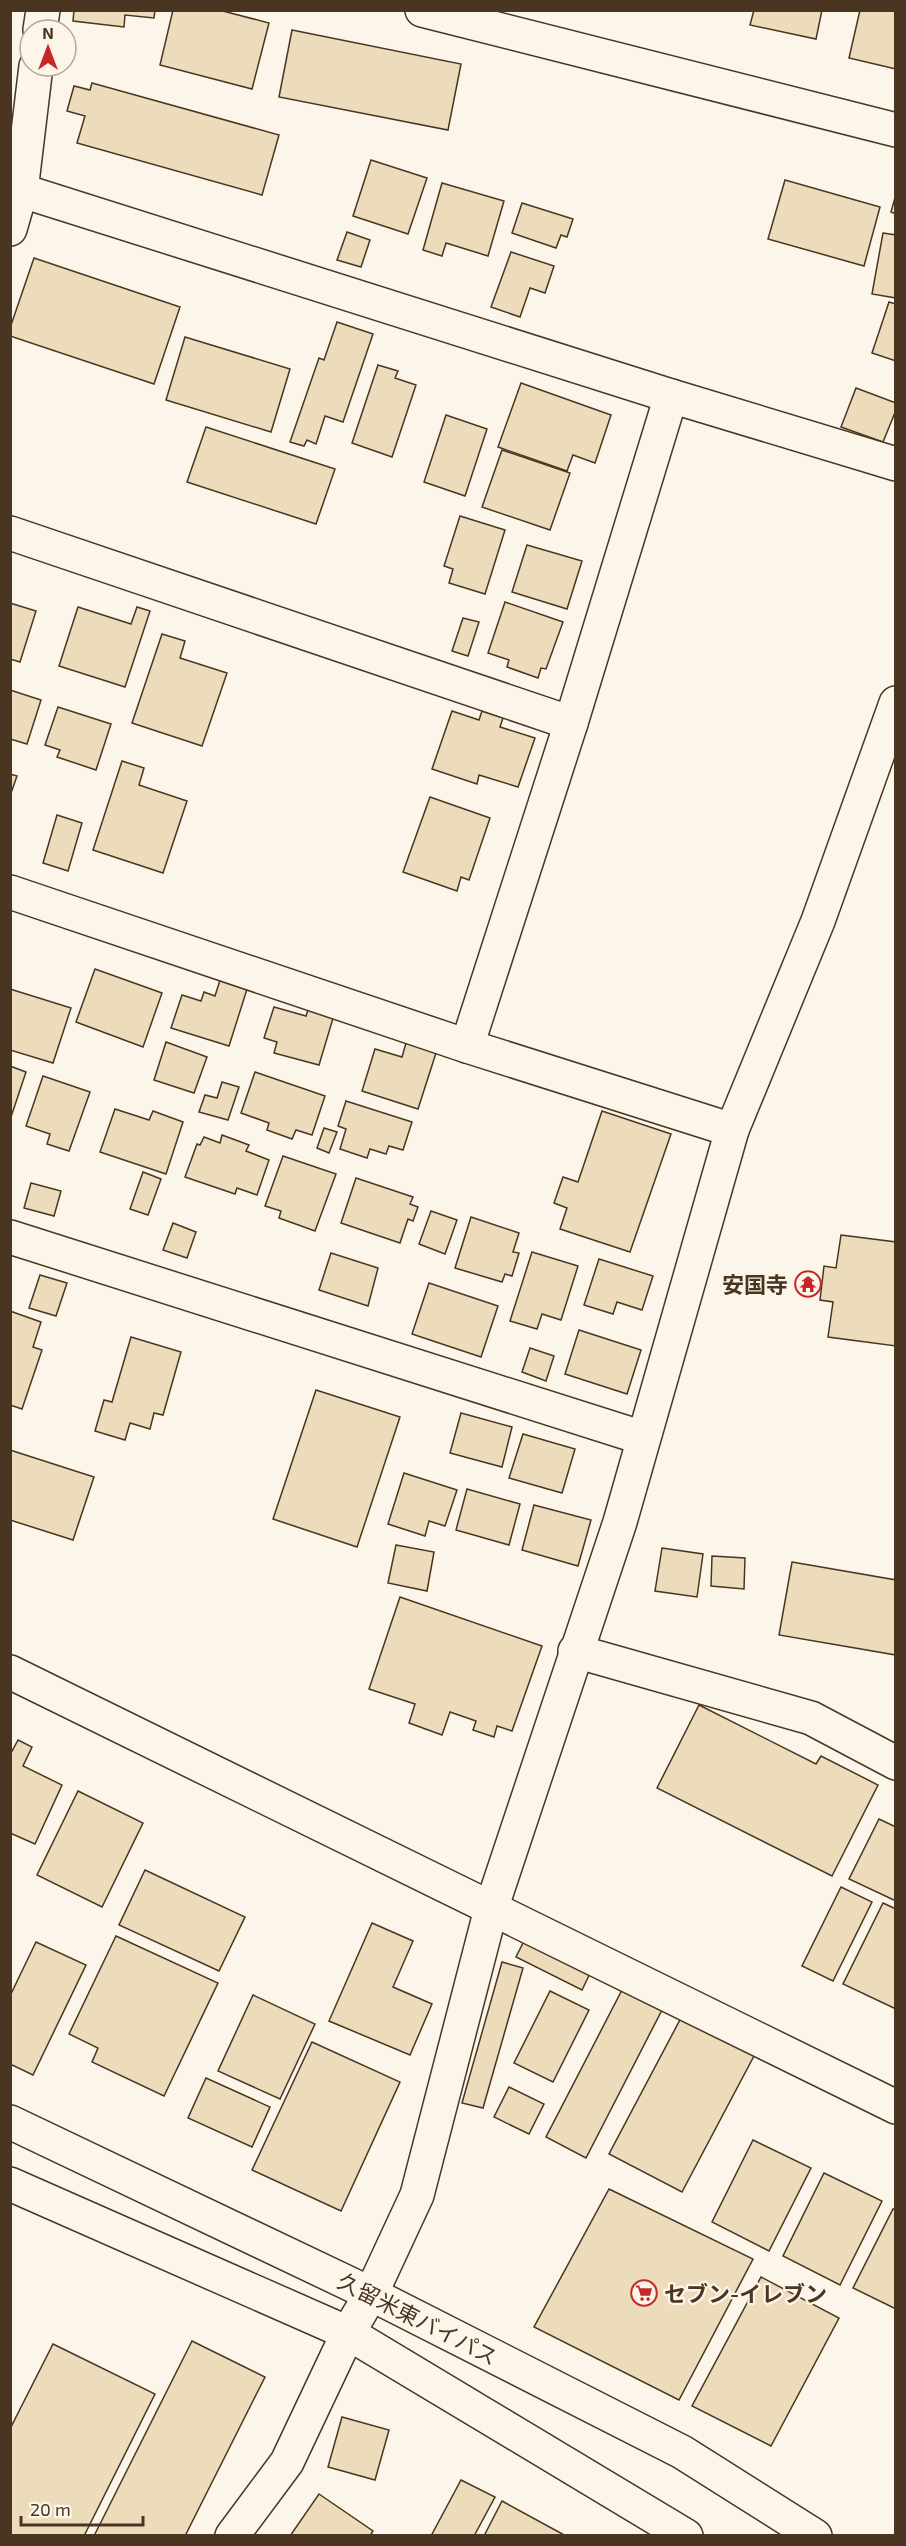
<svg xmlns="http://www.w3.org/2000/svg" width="906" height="2546" font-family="'Exo 2','Noto Sans JP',sans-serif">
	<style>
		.building { fill: #ecdcbc; stroke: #4a3520; stroke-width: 1.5 }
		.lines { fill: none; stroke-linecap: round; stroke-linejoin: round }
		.street-casing { stroke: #4a3520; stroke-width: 36 }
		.highway-casing { stroke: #4a3520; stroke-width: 36 }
		.street { stroke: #fbf6e9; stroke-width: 33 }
		.highway { stroke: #fbf6e9; stroke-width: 33 }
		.labels { text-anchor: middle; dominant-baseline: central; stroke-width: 4.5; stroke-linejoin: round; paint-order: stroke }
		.poi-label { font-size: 22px; font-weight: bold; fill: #4a3520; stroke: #fbf6e9; text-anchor: end }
		.street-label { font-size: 22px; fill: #4a3520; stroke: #fbf6e9 }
	</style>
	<rect width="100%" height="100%" fill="#fbf6e9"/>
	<g class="building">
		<polygon points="74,10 155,10 154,18 125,15 124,27 73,21"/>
		<polygon points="173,10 219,10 269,23 252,89 160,65"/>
		<polygon points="754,10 822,10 816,39 750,25"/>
		<polygon points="860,10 896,10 896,69 849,58"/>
		<polygon points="292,30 461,64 448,130 279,97"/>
		<polygon points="92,83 279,135 262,195 77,143 85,116 67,111 74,86 90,90"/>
		<polygon points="371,160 427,178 408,234 353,216"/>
		<polygon points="785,180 880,207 864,266 768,239"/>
		<polygon points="442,183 504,201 488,256 446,243 442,256 423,250"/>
		<polygon points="896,194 896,214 891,212"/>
		<polygon points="522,203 573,219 567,237 561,235 556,248 512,233"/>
		<polygon points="347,232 370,240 361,267 337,260"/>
		<polygon points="883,233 896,235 896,298 872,294"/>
		<polygon points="511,252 554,266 545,293 530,288 520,317 491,307"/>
		<polygon points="34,258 180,307 154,384 10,336 10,328"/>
		<polygon points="889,302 896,304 896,361 872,353"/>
		<polygon points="337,322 373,334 343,422 325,416 316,444 307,440 304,446 290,442 319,358 324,360"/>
		<polygon points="185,337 290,369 271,432 166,400"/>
		<polygon points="378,365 398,371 395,378 416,385 392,457 352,443"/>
		<polygon points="521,383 611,415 595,463 573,455 567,471 498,447"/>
		<polygon points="856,388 896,403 896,410 883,442 841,427"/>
		<polygon points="446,415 487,429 465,496 424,482"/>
		<polygon points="206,427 335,469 316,524 187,482"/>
		<polygon points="502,450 570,473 550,530 482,507"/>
		<polygon points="460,516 505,530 485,594 449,583 453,569 444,566"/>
		<polygon points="527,545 582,561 567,609 512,592"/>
		<polygon points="505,602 563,622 546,669 541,668 538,678 507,667 509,660 488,653"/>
		<polygon points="10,603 36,611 20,662 10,659"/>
		<polygon points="78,607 131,624 137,607 150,611 125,687 59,666"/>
		<polygon points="463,618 479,622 468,656 452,651"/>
		<polygon points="162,634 185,641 180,658 227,673 202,746 132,723"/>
		<polygon points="10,690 41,700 27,744 10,739"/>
		<polygon points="58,707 111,724 96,770 57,757 60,750 45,745"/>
		<polygon points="452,711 479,720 482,711 503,718 500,727 535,738 518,787 479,775 477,784 432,769"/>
		<polygon points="122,761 144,768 139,785 187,801 163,873 93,850"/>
		<polygon points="10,774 17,776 10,796"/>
		<polygon points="430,797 490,818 469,880 461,877 457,891 403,872"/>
		<polygon points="57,815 82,823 68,871 43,863"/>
		<polygon points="95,969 162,993 143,1047 76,1022"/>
		<polygon points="221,977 248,986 229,1046 171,1028 182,995 201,1001 204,992 215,996"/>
		<polygon points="10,989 71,1008 53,1063 10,1050"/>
		<polygon points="274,1007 306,1016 309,1007 334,1015 319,1065 274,1053 277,1042 264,1038"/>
		<polygon points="166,1042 207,1057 194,1093 154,1080"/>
		<polygon points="406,1043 436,1053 418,1109 362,1091 375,1049 402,1057"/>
		<polygon points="10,1066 26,1072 11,1117 10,1117"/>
		<polygon points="255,1072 325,1096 312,1135 296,1130 292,1139 267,1130 269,1123 241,1113"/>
		<polygon points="43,1076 90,1092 69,1151 47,1144 50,1134 26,1126"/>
		<polygon points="222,1082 239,1087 228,1120 199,1112 205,1095 217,1098"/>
		<polygon points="346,1101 412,1122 403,1150 389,1146 386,1154 370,1149 367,1158 340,1149 346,1129 338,1126"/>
		<polygon points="115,1109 149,1120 153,1111 183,1122 166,1174 100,1152"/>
		<polygon points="602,1111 671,1134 630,1252 560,1229 567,1208 554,1203 563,1177 578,1182"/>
		<polygon points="324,1128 337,1132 329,1153 317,1148"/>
		<polygon points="222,1135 249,1145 246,1151 269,1160 257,1195 237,1188 235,1194 185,1177 197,1144 200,1145 204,1137 220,1143"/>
		<polygon points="283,1156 336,1174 315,1231 279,1218 281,1211 265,1206"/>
		<polygon points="143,1172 161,1179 148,1215 130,1209"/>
		<polygon points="356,1178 413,1197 410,1204 418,1207 413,1221 408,1219 400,1243 341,1223"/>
		<polygon points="31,1183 61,1191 54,1216 24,1208"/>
		<polygon points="431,1211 457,1220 445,1254 419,1244"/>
		<polygon points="471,1217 519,1233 513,1252 519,1253 512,1276 505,1274 502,1282 455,1268"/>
		<polygon points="173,1223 196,1232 187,1258 163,1250"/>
		<polygon points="841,1235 896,1242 896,1346 828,1337 833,1302 820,1300 824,1266 836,1268"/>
		<polygon points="532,1252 578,1266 561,1320 542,1314 537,1329 510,1321"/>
		<polygon points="331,1253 378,1268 368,1306 319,1290"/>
		<polygon points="599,1259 653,1276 642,1310 617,1302 613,1314 584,1305"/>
		<polygon points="40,1275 67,1283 56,1316 29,1308"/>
		<polygon points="429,1283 498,1306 481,1357 412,1334"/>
		<polygon points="10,1311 41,1322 33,1347 42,1350 22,1409 10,1405"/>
		<polygon points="579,1330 641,1350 627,1394 565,1374"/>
		<polygon points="131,1337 181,1352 163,1415 154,1413 150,1429 130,1423 125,1440 95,1431 104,1400 112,1402"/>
		<polygon points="530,1348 554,1356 546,1381 522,1372"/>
		<polygon points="316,1390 400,1417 357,1547 273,1519"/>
		<polygon points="461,1413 512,1427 502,1467 450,1453"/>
		<polygon points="523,1434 575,1449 562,1493 509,1478"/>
		<polygon points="10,1450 94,1477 73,1540 10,1520"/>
		<polygon points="404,1473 457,1490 445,1526 429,1521 425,1536 388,1524"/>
		<polygon points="467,1489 520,1504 509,1545 456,1530"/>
		<polygon points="534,1505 591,1520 578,1566 522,1550"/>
		<polygon points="396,1545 434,1552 427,1591 388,1583"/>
		<polygon points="662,1548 703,1554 697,1597 655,1591"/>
		<polygon points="712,1556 745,1558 744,1589 711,1586"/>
		<polygon points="792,1562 896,1580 896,1655 779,1635"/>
		<polygon points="400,1597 542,1646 512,1731 497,1726 494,1737 473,1730 476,1721 450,1712 442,1735 409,1723 415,1704 369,1689"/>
		<polygon points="699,1705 816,1764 821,1756 878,1785 832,1876 657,1788"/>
		<polygon points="18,1740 32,1747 23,1766 62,1785 35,1844 10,1833 10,1755"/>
		<polygon points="78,1791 143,1823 102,1907 37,1875"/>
		<polygon points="879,1819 896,1827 896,1901 849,1879"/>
		<polygon points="145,1870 245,1917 219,1971 119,1925"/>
		<polygon points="841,1887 872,1902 833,1981 802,1966"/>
		<polygon points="883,1903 896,1909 896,2009 843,1984"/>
		<polygon points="372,1923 413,1941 393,1987 432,2004 410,2055 329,2021"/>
		<polygon points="528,1933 594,1965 582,1990 516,1957"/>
		<polygon points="116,1936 218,1983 164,2096 92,2062 98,2048 69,2034"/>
		<polygon points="36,1942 86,1965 33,2075 10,2064 10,1996"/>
		<polygon points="502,1962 523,1968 483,2108 462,2103"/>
		<polygon points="623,1988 663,2008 586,2158 546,2137"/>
		<polygon points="550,1991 589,2010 553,2082 514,2063"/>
		<polygon points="253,1995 315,2024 280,2099 218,2071"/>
		<polygon points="682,2016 755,2054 682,2192 609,2154"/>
		<polygon points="312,2042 400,2082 341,2211 252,2170"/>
		<polygon points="206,2078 270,2107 252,2147 188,2118"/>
		<polygon points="509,2087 544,2104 529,2134 494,2117"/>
		<polygon points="753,2140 811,2168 769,2251 712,2222"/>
		<polygon points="824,2173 882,2201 840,2285 783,2256"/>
		<polygon points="609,2189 753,2259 679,2400 534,2327"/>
		<polygon points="893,2209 896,2210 896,2309 853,2288"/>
		<polygon points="761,2277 839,2318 771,2446 692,2406"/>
		<polygon points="192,2341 265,2377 185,2536 94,2536"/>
		<polygon points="53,2344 155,2394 84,2536 10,2536 10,2429"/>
		<polygon points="342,2417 389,2430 375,2480 328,2467"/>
		<polygon points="461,2480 495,2497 474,2536 431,2536"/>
		<polygon points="319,2494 373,2531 370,2536 290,2536"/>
		<polygon points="502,2501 566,2536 484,2536"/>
	</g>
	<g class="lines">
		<g class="street-casing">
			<g id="street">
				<polyline points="422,10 896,130"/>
				<polyline points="40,30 43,10"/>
				<polyline points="10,187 671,396 896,464"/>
				<polyline points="10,229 21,191 36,66"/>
				<polyline points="10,533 571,723"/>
				<polyline points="10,892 467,1046 732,1130 620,1522 491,1909 417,2195 371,2294 348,2333 287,2462 232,2536"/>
				<polyline points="467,1046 571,723 671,396"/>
				<polyline points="732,1130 818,921 896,703"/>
				<polyline points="10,1237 643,1438"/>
				<polyline points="575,1651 811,1718 896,1763"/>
				<polyline points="10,1672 896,2107"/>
			</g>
		</g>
		<g class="highway-casing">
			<g id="highway">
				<polyline points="10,2122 371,2294 682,2452 815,2536"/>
				<polyline points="10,2184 348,2333 686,2536"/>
			</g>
		</g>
		<use href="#street" class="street"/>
		<use href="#highway" class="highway"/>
	</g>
	<defs>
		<g id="temple-ring" transform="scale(1.35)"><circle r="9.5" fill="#fbf6e9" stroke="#c62828" stroke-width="1.5"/><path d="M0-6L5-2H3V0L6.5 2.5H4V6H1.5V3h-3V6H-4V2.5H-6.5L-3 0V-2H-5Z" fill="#c62828"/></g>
		<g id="supermarket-ring" transform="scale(1.35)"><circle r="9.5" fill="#fbf6e9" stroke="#c62828" stroke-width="1.5"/><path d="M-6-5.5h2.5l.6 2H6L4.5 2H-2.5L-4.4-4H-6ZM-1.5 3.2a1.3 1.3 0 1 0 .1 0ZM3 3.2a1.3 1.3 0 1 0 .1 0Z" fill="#c62828"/></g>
	</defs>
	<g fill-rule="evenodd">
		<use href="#temple-ring" x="808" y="1284"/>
		<use href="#supermarket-ring" x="644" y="2293"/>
	</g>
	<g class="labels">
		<g class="poi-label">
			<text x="788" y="1284">安国寺</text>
			<text x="664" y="2293" text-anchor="start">セブン-イレブン</text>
		</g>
		<g class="street-label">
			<text transform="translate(418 2318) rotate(27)">久留米東バイパス</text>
		</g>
	</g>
	<rect width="906" height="2546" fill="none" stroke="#4a3520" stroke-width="24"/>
	<g transform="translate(48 48)"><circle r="28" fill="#fbf6e9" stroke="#b4a999" stroke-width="1.5"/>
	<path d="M0-4.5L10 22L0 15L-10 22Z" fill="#c62828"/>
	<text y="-9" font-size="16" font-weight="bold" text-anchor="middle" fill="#4a3520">N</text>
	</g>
	<path d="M21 2516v9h122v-9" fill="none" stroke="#4a3520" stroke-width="3"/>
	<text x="30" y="2516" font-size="18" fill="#4a3520" stroke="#fbf6e9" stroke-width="4.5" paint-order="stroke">20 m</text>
</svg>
